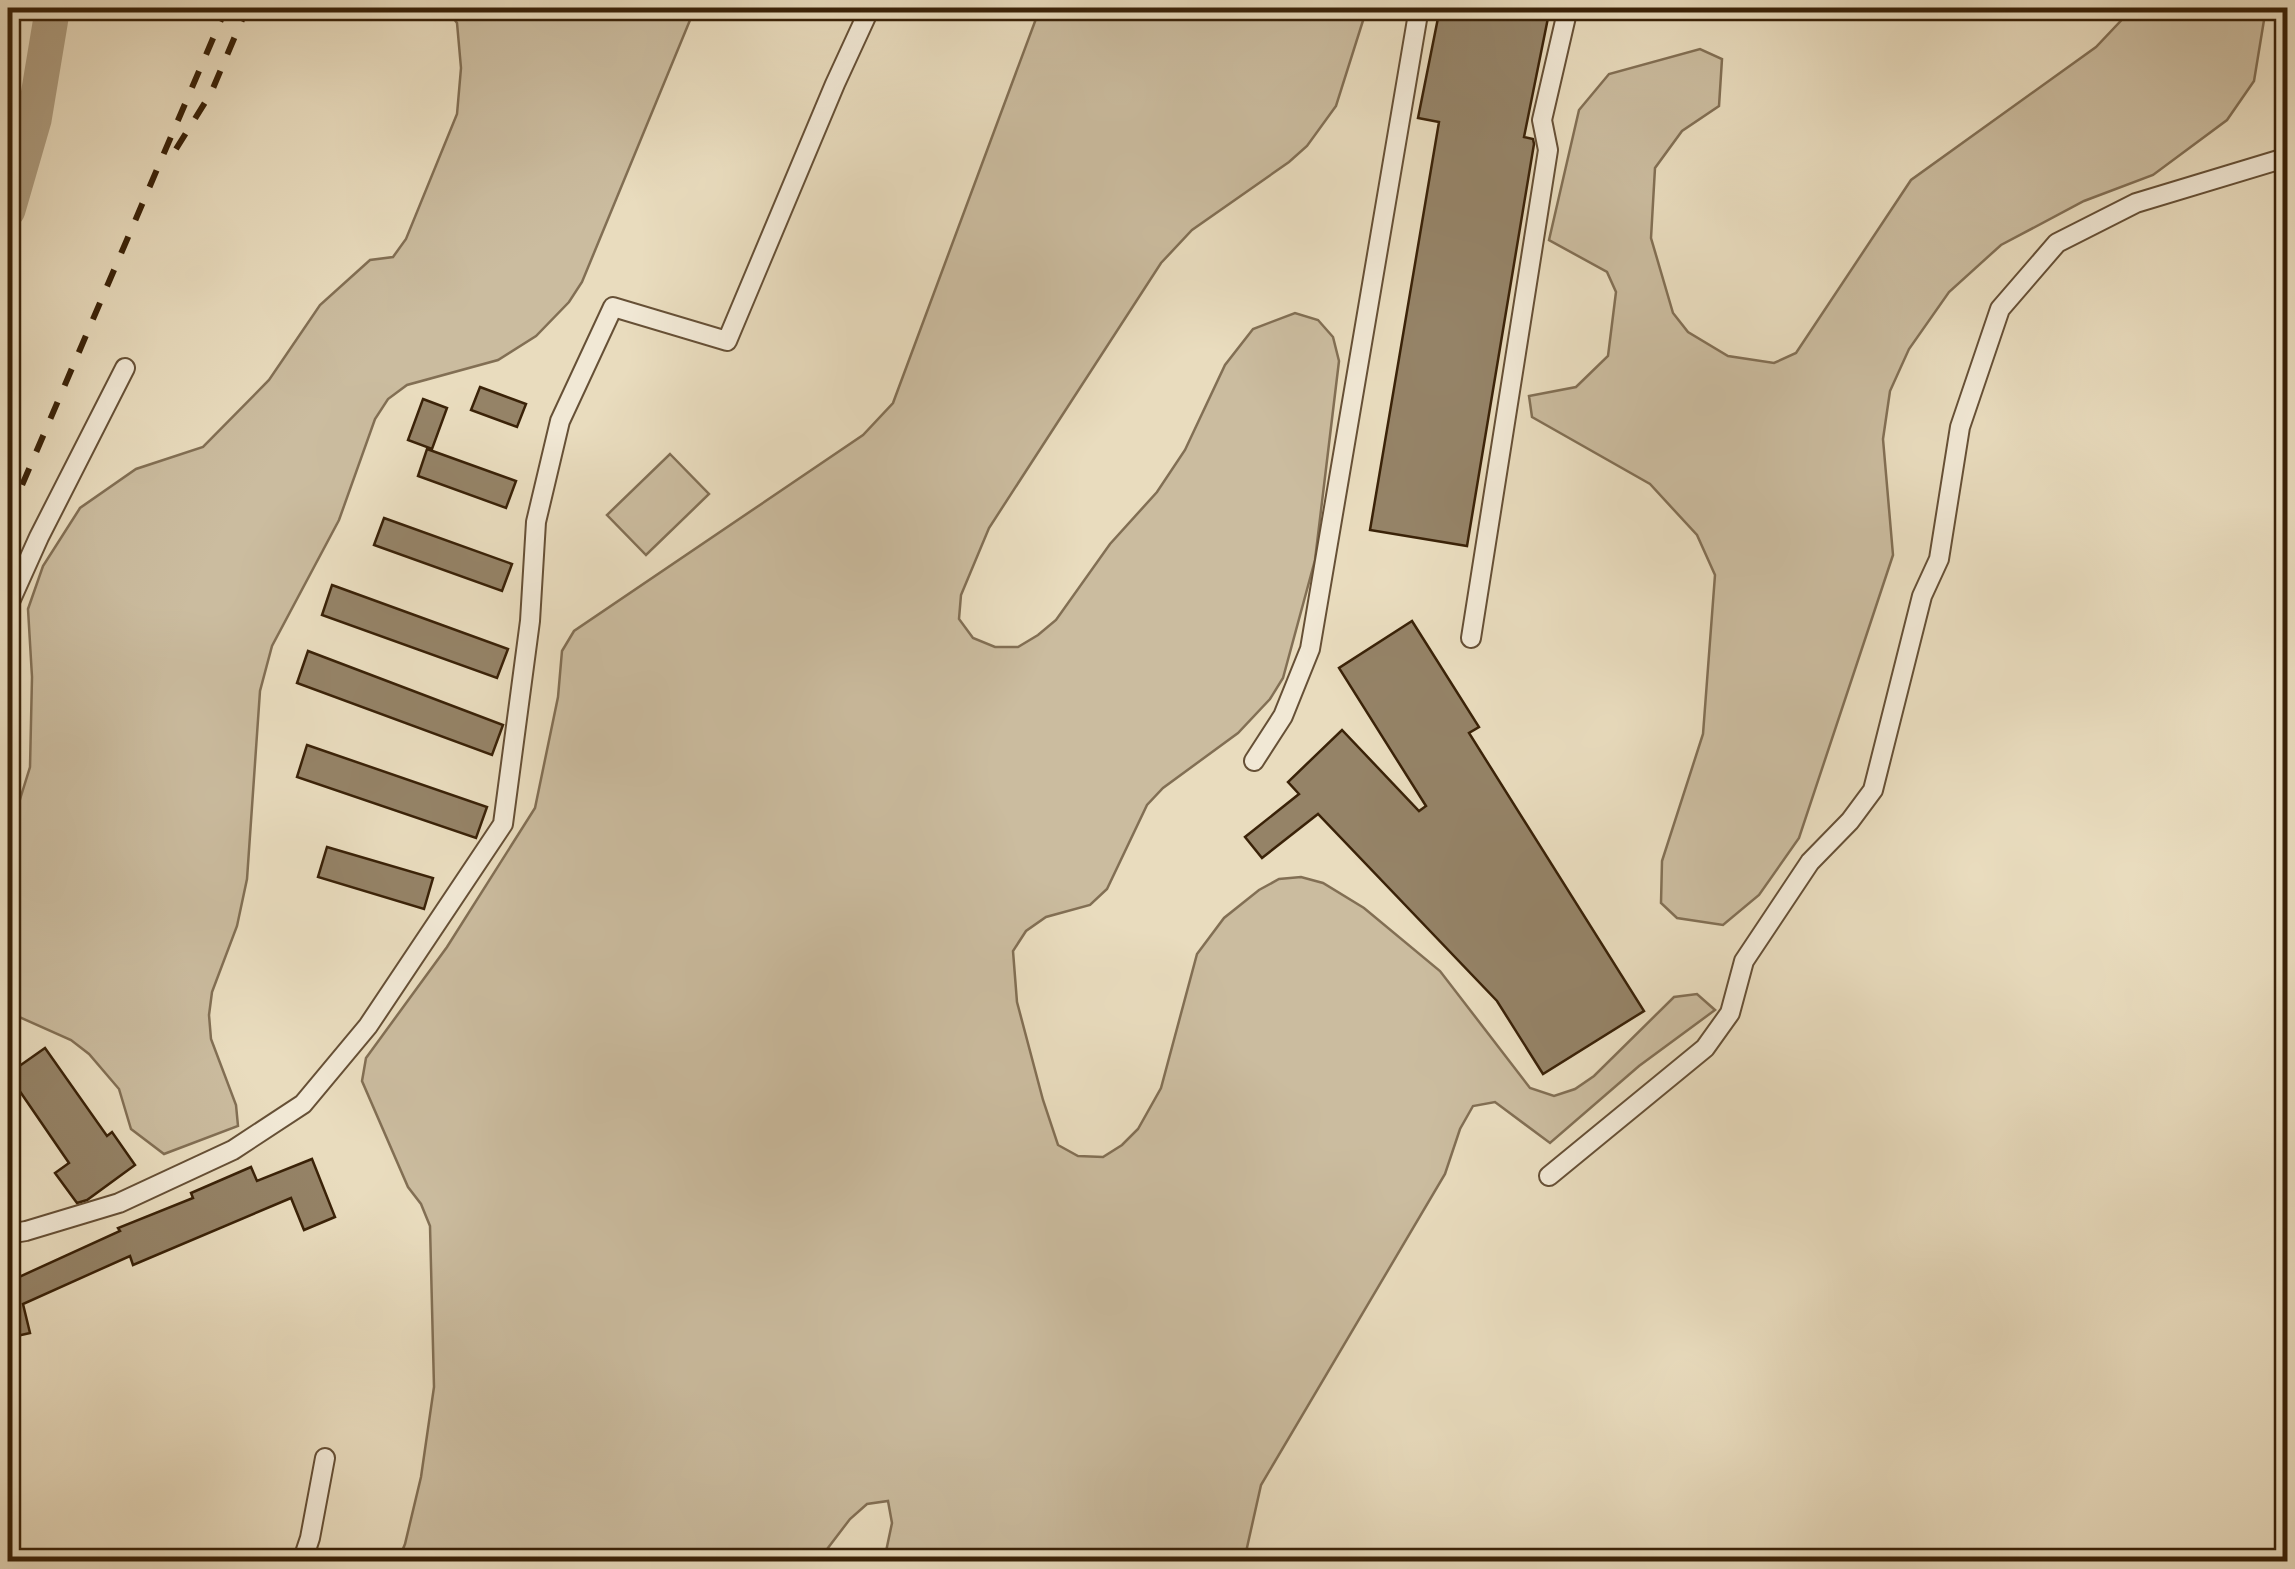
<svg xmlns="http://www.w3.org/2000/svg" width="2295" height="1569" font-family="'Libre Bodoni',serif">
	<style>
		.green { fill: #cbbc9f; stroke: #826f54; stroke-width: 2.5 }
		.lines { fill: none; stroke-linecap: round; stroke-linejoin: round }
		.river { stroke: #ae9d80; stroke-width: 35 }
		.building { fill: #958367; stroke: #3a2208; stroke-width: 2.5 }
		.minor-casing { stroke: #665036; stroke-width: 22 }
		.minor { stroke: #f1e8d5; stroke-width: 18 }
		.rail { stroke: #3a2208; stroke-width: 6; stroke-dasharray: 18 18; stroke-linecap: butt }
	</style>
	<rect width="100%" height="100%" fill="#e9dcbe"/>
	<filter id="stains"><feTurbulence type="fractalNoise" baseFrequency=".002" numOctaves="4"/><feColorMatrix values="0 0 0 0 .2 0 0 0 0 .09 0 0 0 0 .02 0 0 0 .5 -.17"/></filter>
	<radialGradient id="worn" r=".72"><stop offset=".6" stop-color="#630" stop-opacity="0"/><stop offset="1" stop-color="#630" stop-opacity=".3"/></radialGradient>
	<g class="green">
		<polygon points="446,8 695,8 582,282 569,302 536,336 498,360 407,385 388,399 375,419 339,520 272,646 260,691 247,879 237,926 212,992 209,1015 211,1039 236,1105 238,1126 164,1154 131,1129 119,1089 89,1054 71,1040 8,1012 8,838 30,767 32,677 28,609 43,566 80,508 136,469 203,447 269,380 320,305 370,260 393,257 406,239 457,114 461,68 457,23"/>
		<polygon points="1040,8 1367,8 1336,106 1307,146 1289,162 1192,230 1161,263 989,528 961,595 959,619 973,638 995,647 1018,647 1038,635 1056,620 1110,544 1157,492 1185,450 1225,365 1253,329 1295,313 1318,320 1333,337 1339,361 1315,560 1283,678 1270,699 1238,733 1163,788 1147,805 1107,889 1090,905 1046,917 1026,931 1013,951 1017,1002 1043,1100 1058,1145 1078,1156 1103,1157 1122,1145 1138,1129 1161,1088 1197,954 1224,918 1259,890 1279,879 1301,877 1323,883 1364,908 1440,971 1530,1088 1554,1096 1575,1089 1594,1076 1674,997 1697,994 1715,1010 1639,1066 1550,1143 1495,1102 1473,1106 1460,1129 1445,1174 1261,1485 1244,1561 884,1561 892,1523 888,1501 867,1504 850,1519 818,1561 398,1561 405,1544 421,1477 434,1387 430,1226 421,1204 408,1187 362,1081 366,1058 447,947 535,808 558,697 562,651 574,631 863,435 893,403"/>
		<polygon points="2133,8 2266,8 2254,81 2227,120 2153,175 2084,201 2001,245 1949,292 1909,349 1890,391 1883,439 1893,555 1799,838 1759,895 1723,925 1677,918 1661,903 1662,861 1703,734 1715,575 1697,535 1650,484 1532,417 1529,396 1576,387 1608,356 1616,292 1607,272 1549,240 1579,110 1609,74 1700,49 1722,59 1719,106 1682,131 1655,168 1651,238 1673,313 1688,332 1728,356 1774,363 1796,353 1911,180 2096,47"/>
		<polygon points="670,454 709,494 646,555 607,515"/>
	</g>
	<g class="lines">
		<polyline class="river" points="8,210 34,120 51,18"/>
	</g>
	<g class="building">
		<polygon points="1440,8 1550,8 1524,137 1533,139 1534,144 1467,546 1370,530 1439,122 1418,118"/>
		<polygon points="480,387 526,404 517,427 471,410"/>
		<polygon points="423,399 447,408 432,449 408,440"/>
		<polygon points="427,449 516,481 506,508 418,476"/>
		<polygon points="384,518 512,564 502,591 374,545"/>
		<polygon points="332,585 508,649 497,678 322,615"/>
		<polygon points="1412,621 1479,727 1469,733 1644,1011 1543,1074 1497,1001 1318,814 1262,858 1245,837 1299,794 1288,782 1342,730 1419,811 1426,806 1339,668"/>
		<polygon points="308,651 503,725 492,755 297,683"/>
		<polygon points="307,745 487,807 476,838 297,777"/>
		<polygon points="327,847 433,878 424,909 318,877"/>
		<polygon points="45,1048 107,1136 112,1132 135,1165 87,1200 77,1203 55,1173 69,1163 8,1074"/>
		<polygon points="312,1159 335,1217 304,1230 291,1198 133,1265 130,1256 23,1304 30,1333 8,1338 8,1282 120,1231 118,1228 193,1198 191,1193 251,1167 257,1181"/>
	</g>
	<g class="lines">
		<g class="minor-casing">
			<g id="minor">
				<polyline points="8,606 39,537 125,368"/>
				<polyline points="1471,638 1548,150 1542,120 1568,8"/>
				<polyline points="1254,761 1283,716 1310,649 1419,8"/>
				<polyline points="1549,1176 1705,1048 1730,1013 1744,961 1810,862 1850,821 1873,790 1922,596 1939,559 1960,427 2000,309 2057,243 2136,203 2288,157"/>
				<polyline points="8,1234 26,1231 119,1203 233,1150 303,1104 368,1026 503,824 530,621 536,522 560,421 613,307 727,341 835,84 870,8"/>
				<polyline points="302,1562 310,1538 325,1458"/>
			</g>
		</g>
		<use href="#minor" class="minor"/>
		<g class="rail">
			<polyline points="176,149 211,93 247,8"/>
			<polyline points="8,518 226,8"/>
		</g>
	</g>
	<rect width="2295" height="1569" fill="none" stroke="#e9dcbe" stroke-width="40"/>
	<rect x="10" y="10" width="2275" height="1549" fill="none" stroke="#3a2208" stroke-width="5"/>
	<rect x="20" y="20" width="2255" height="1529" fill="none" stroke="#3a2208" stroke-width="2.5"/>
	<rect width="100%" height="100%" filter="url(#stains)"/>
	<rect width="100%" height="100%" fill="url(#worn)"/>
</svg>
